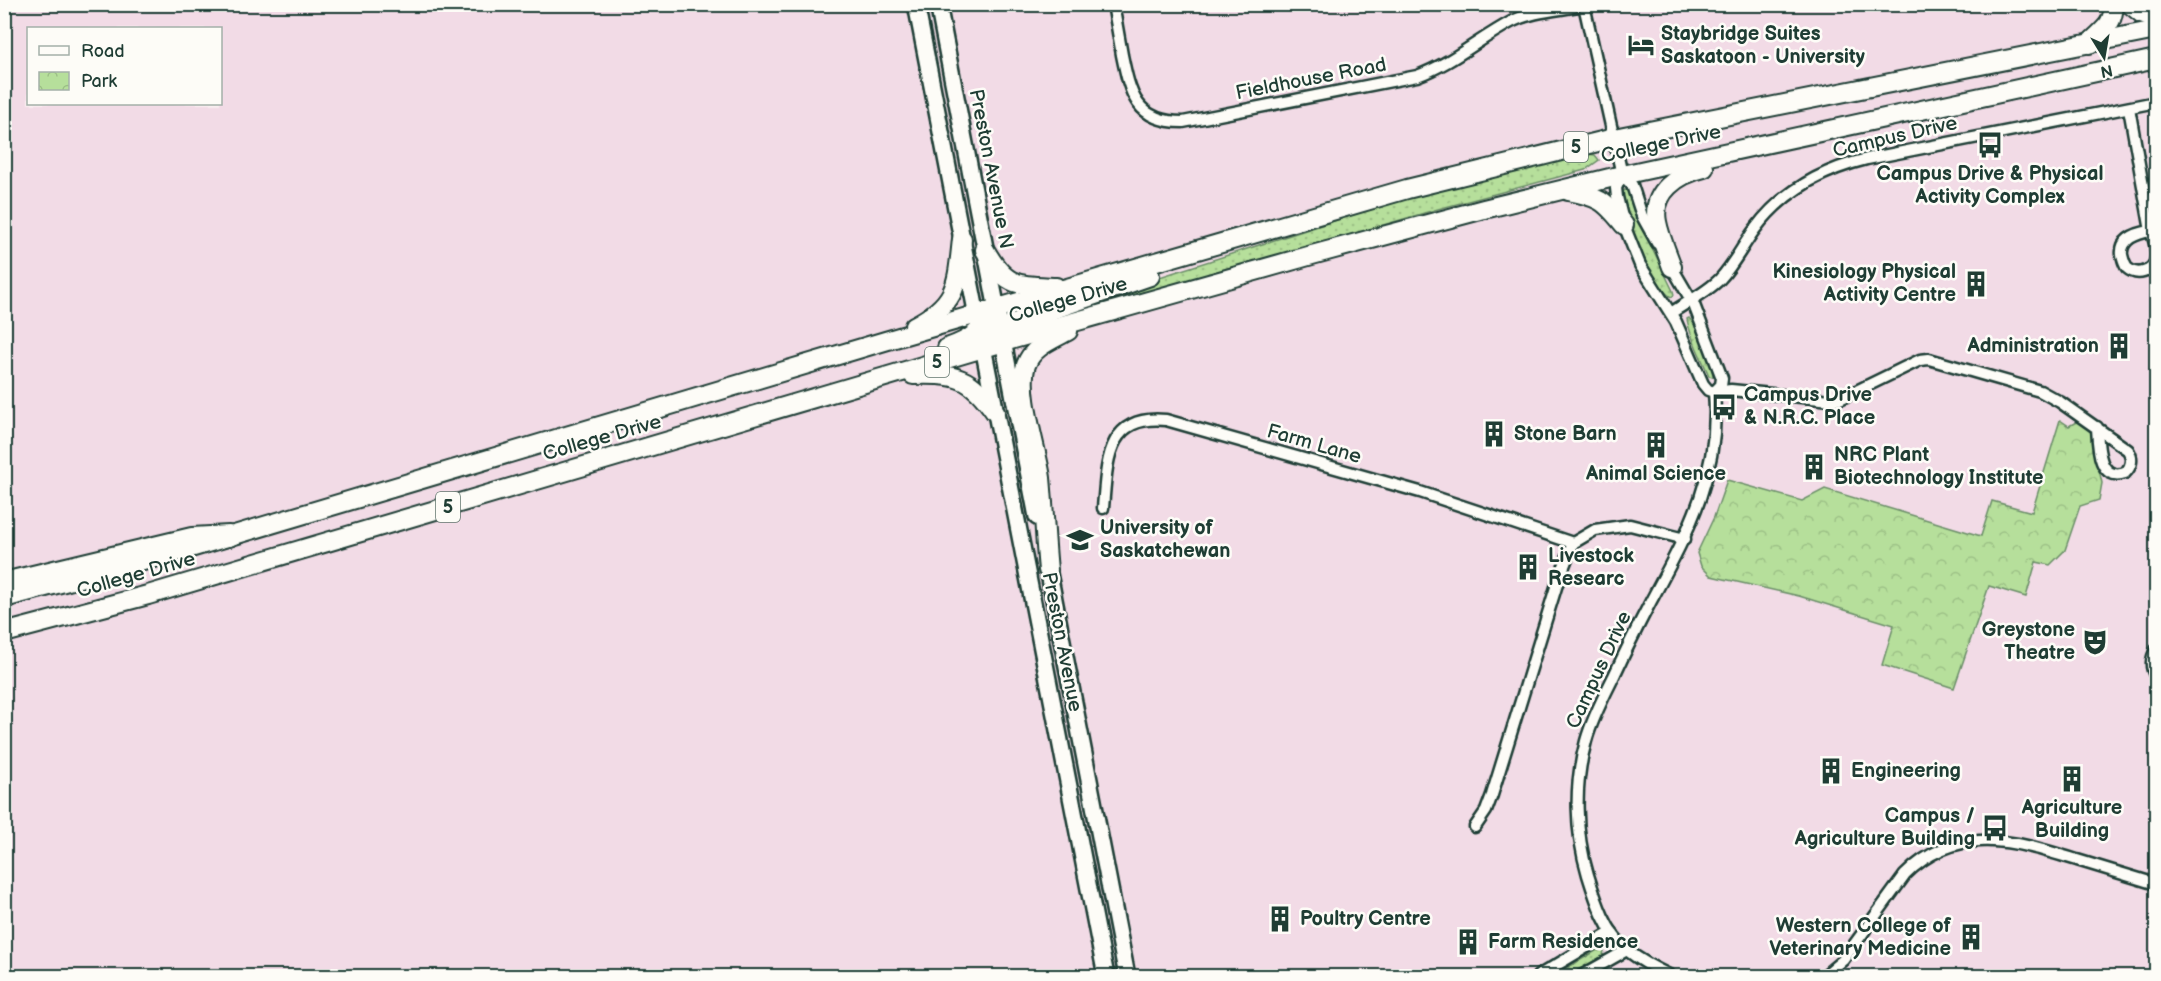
<svg xmlns="http://www.w3.org/2000/svg" width="2161" height="981" font-family="'Balsamiq Sans',sans-serif">
	<style>
		.built { fill: #f2dbe6; fill-rule: evenodd }
		.grass { fill: url(#grass-dots); stroke: #6a8e68; stroke-width: 1.5 }
		.park { fill: url(#park-crowns); stroke: #6a8e68; stroke-width: 1.5 }
		.lines { fill: none; stroke-linecap: round; stroke-linejoin: round }
		.minor-casing { stroke: #1f3d34; stroke-width: 15 }
		.secondary-casing { stroke: #1f3d34; stroke-width: 20 }
		.primary-casing { stroke: #1f3d34; stroke-width: 22 }
		.motorway-casing { stroke: #1f3d34; stroke-width: 24 }
		.minor { stroke: #fdfcf7; stroke-width: 10 }
		.secondary { stroke: #fdfcf7; stroke-width: 15 }
		.primary { stroke: #fdfcf7; stroke-width: 18 }
		.motorway { stroke: #fdfcf7; stroke-width: 20 }
		.labels { text-anchor: middle; dominant-baseline: central; stroke-width: 5; stroke-linejoin: round; paint-order: stroke }
		.shield { fill: #fdfcf7; stroke: #62766e; stroke-width: 1.5 }
		.shield-label { font-size: 18px; font-weight: bold; fill: #1f3d34 }
		.poi-label { font-size: 20px; font-weight: bold; fill: #1f3d34; stroke: #fdfcf7; text-anchor: start }
		.street-label { font-size: 20px; fill: #1f3d34; stroke: #fdfcf7 }
	</style>
	<defs>
		<pattern id="grass-dots" width="8" height="8" patternUnits="userSpaceOnUse" patternTransform="scale(1.5)"><rect width="8" height="8" fill="#b6df9b"/><path d="M2 2h.1M6 6h.1" fill="none" stroke="#9cc086" stroke-width="1.8" stroke-linecap="round"/></pattern>
		<pattern id="park-crowns" width="20" height="18" patternUnits="userSpaceOnUse" patternTransform="scale(1.5)"><rect width="20" height="18" fill="#b6df9b"/><path d="M2 6a3 3 0 1 1 6 0M12 15a3 3 0 1 1 6 0" fill="none" stroke="#9cc086"/></pattern>
	</defs>
	<rect width="100%" height="100%" fill="#f8edef"/>
	<filter id="ink" filterUnits="userSpaceOnUse"><feTurbulence type="fractalNoise" baseFrequency=".0167" numOctaves="2"/><feDisplacementMap in="SourceGraphic" scale="12" xChannelSelector="R" yChannelSelector="G"/><feConvolveMatrix kernelMatrix="1 2 1 2 8 2 1 2 1" color-interpolation-filters="sRGB"/></filter>
	<g filter="url(#ink)">
		<path class="built" d="M5 5H2156V976H5ZM28 28H220V104H28Z"/>
		<g class="grass">
			<polygon points="1581,153 1595,155 1599,160 1585,170 1438,209 1054,321 1026,320 1393,202"/>
			<path d="M1624 190 1630 191 1632 196 1645 233 1673 291 1674 295 1671 297C1653 286 1618 209 1624 190Z"/>
			<path d="M1689 318C1702 331 1712 359 1713 377L1709 376C1702 358 1690 338 1687 319Z"/>
			<polygon points="1601,948 1604,950 1603,956 1567,976 1553,976"/>
		</g>
		<polygon class="park" points="2060,420 2069,426 2078,421 2090,430 2102,483 2099,500 2080,506 2065,550 2050,565 2036,562 2026,597 1989,586 1954,688 1882,665 1894,625 1799,596 1711,576 1701,566 1697,553 1714,517 1727,480 1802,501 1825,489 1981,536 1992,501 2032,512"/>
		<g class="lines">
			<g class="minor-casing">
				<g id="minor">
					<path d="M1113 4C1116 21 1119 38 1122 55 1130 94 1136 122 1183 122L1417 76C1451 64 1479 39 1511 22 1534 10 1564 10 1589 4"/>
					<polyline points="1584,5 1622,175 1632,185 1642,216 1657,243"/>
					<path d="M2129 108 2151 231C2138 233 2120 238 2122 255 2123 259 2124 264 2127 268 2137 277 2153 272 2156 259 2158 250 2154 240 2151 231"/>
					<polyline points="1622,175 1616,188 1617,197 1624,225 1640,265 1676,322 1703,384 1708,390 1714,392"/>
					<path d="M1670 264 1694 305 1722 378 1721 385 1714 392C1721 473 1688 532 1651 601 1638 626 1625 652 1613 678 1603 698 1592 719 1586 741 1574 784 1575 832 1588 875 1596 901 1606 933 1628 951 1641 961 1656 969 1671 976"/>
					<path d="M1671 313C1687 302 1706 293 1720 279 1734 264 1743 245 1755 229 1783 191 1822 170 1867 159L2156 102"/>
					<path d="M1714 392 1731 390 1831 400 1840 399 1920 360 1929 359 2040 391 2060 402 2128 450C2133 458 2132 466 2125 473 2098 482 2098 445 2097 427"/>
					<path d="M1103 508C1107 462 1106 414 1166 420L1420 492 1573 543"/>
					<path d="M2156 650C2151 658 2150 668 2156 676"/>
					<polyline points="1475,827 1486,811 1492,795 1557,584 1573,543 1595,530 1630,525 1685,539"/>
					<polyline points="1538,976 1612,932"/>
					<polyline points="1581,976 1627,950"/>
					<path d="M1824 976 1843 960 1905 875C1957 823 2015 841 2077 860 2103 868 2130 876 2156 884"/>
				</g>
			</g>
			<g class="secondary-casing">
				<g id="secondary">
					<polyline points="916,4 1106,976"/>
					<polyline points="938,4 1037,517"/>
					<polyline points="1046,558 1127,976"/>
				</g>
			</g>
			<g class="primary-casing">
				<g id="primary">
					<polyline points="2130,4 2141,13 2156,18"/>
					<path d="M2089 44C2103 29 2113 27 2114 4"/>
					<path d="M1568 191C1599 197 1604 200 1624 225"/>
					<path d="M985 250C1006 287 1016 285 1056 287"/>
					<path d="M1672 267C1667 252 1660 238 1657 222 1651 192 1678 174 1704 168"/>
					<path d="M914 326C958 303 957 285 962 239"/>
					<polyline points="988,343 1000,332 1014,323 1150,276"/>
					<path d="M947 348C974 339 980 331 996 309"/>
					<path d="M913 375C957 374 970 376 995 412"/>
					<path d="M1048 570C1045 540 1044 509 1041 478 1037 449 1017 392 1026 365 1032 347 1052 340 1068 331"/>
					<polyline points="4,598 184,550 885,341 1407,189 1614,138 2156,30"/>
					<polyline points="4,633 148,595 1017,338 1312,255 1484,209 1622,175 2156,59"/>
				</g>
			</g>
			<g class="motorway-casing">
				<polyline id="motorway" points="4,583 192,538 229,536"/>
			</g>
			<use href="#minor" class="minor"/>
			<use href="#secondary" class="secondary"/>
			<use href="#primary" class="primary"/>
			<use href="#motorway" class="motorway"/>
		</g>
	</g>
	<defs>
		<g id="hotel-bare" transform="scale(2.07)"><path d="M-6-4.5h1.5V1H6V5H4.5V3h-9V5H-6ZM-4 0a1.8 1.8 0 1 1 3.6 0ZM.5 0V-2.5h3Q6-2.5 6 0Z" fill="#1f3d34" stroke="#fdfcf7" stroke-width="2.5" paint-order="stroke"/></g>
		<g id="bus-bare" transform="scale(2.07)"><path d="M-5-6H5V4H4V6H2V4H-2V6H-4V4H-5ZM-3.5-4V0h7V-4ZM-3.5 1.2v1.5H-2V1.2ZM2 1.2v1.5H3.5V1.2Z" fill="#1f3d34" stroke="#fdfcf7" stroke-width="2.5" paint-order="stroke"/></g>
		<g id="building-bare" transform="scale(2.07)"><path d="M-4-6H4V6H1V3H-1V6H-4ZM-2.5-4.3h1.7v1.8h-1.7ZM.8-4.3h1.7v1.8H.8ZM-2.5-1h1.7V.8h-1.7ZM.8-1h1.7V.8H.8Z" fill="#1f3d34" stroke="#fdfcf7" stroke-width="2.5" paint-order="stroke"/></g>
		<g id="university-bare" transform="scale(2.07)"><path d="M0-5L7-2L0 1L-7-2ZM-4 1L0 2.5L4 1V4Q0 6-4 4Z" fill="#1f3d34" stroke="#fdfcf7" stroke-width="2.5" paint-order="stroke"/></g>
		<g id="theatre-bare" transform="scale(2.07)"><path d="M-5-5.5Q0-4 5-5.5V0Q5 5 0 6Q-5 5-5 0ZM-3.3-2.5H-1v1.5H-3.3ZM1-2.5H3.3v1.5H1ZM-2.8 1Q0 5.5 2.8 1Z" fill="#1f3d34" stroke="#fdfcf7" stroke-width="2.5" paint-order="stroke"/></g>
	</defs>
	<g fill-rule="evenodd">
		<use href="#hotel-bare" x="1641" y="45"/>
		<use href="#bus-bare" x="1990" y="145"/>
		<use href="#building-bare" x="1976" y="284"/>
		<use href="#building-bare" x="2119" y="346"/>
		<use href="#bus-bare" x="1724" y="407"/>
		<use href="#building-bare" x="1494" y="434"/>
		<use href="#building-bare" x="1656" y="445"/>
		<use href="#building-bare" x="1814" y="467"/>
		<use href="#university-bare" x="1080" y="540"/>
		<use href="#building-bare" x="1528" y="567"/>
		<use href="#theatre-bare" x="2095" y="642"/>
		<use href="#building-bare" x="1831" y="771"/>
		<use href="#building-bare" x="2072" y="779"/>
		<use href="#bus-bare" x="1995" y="828"/>
		<use href="#building-bare" x="1280" y="919"/>
		<use href="#building-bare" x="1971" y="937"/>
		<use href="#building-bare" x="1468" y="942"/>
	</g>
	<g class="labels">
		<g class="shield">
			<rect x="1564" y="132" width="24" height="30" rx="4.5"/>
			<rect x="925" y="347" width="24" height="30" rx="4.5"/>
			<rect x="436" y="492" width="24" height="30" rx="4.5"/>
		</g>
		<g class="shield-label">
			<text x="1576" y="147">5</text>
			<text x="937" y="362">5</text>
			<text x="448" y="507">5</text>
		</g>
		<g class="poi-label">
			<text x="1661" y="34">Staybridge Suites<tspan x="1661" dy="23">Saskatoon - University</tspan></text>
			<text x="1990" y="174" text-anchor="middle">Campus Drive &amp; Physical<tspan x="1990" dy="23">Activity Complex</tspan></text>
			<text x="1956" y="272" text-anchor="end">Kinesiology Physical<tspan x="1956" dy="23">Activity Centre</tspan></text>
			<text x="2099" y="346" text-anchor="end">Administration</text>
			<text x="1744" y="395">Campus Drive<tspan x="1744" dy="23">&amp; N.R.C. Place</tspan></text>
			<text x="1514" y="434">Stone Barn</text>
			<text x="1834" y="455">NRC Plant<tspan x="1834" dy="23">Biotechnology Institute</tspan></text>
			<text x="1656" y="474" text-anchor="middle">Animal Science</text>
			<text x="1100" y="528">University of<tspan x="1100" dy="23">Saskatchewan</tspan></text>
			<text x="1548" y="556">Livestock<tspan x="1548" dy="23">Researc</tspan></text>
			<text x="2075" y="630" text-anchor="end">Greystone<tspan x="2075" dy="23">Theatre</tspan></text>
			<text x="1851" y="771">Engineering</text>
			<text x="2072" y="808" text-anchor="middle">Agriculture<tspan x="2072" dy="23">Building</tspan></text>
			<text x="1975" y="816" text-anchor="end">Campus /<tspan x="1975" dy="23">Agriculture Building</tspan></text>
			<text x="1300" y="919">Poultry Centre</text>
			<text x="1951" y="926" text-anchor="end">Western College of<tspan x="1951" dy="23">Veterinary Medicine</tspan></text>
			<text x="1488" y="942">Farm Residence</text>
		</g>
		<g class="street-label">
			<text transform="translate(1311 79) rotate(-11)">Fieldhouse Road</text>
			<text transform="translate(1895 137) rotate(-13)">Campus Drive</text>
			<text transform="translate(1661 144) rotate(-12)">College Drive</text>
			<text transform="translate(991 169) rotate(79)">Preston Avenue N</text>
			<text transform="translate(1068 300) rotate(-16)">College Drive</text>
			<text transform="translate(602 438) rotate(-16)">College Drive</text>
			<text transform="translate(1314 444) rotate(16)">Farm Lane</text>
			<text transform="translate(136 575) rotate(-16)">College Drive</text>
			<text transform="translate(1062 642) rotate(79)">Preston Avenue</text>
			<text transform="translate(1599 670) rotate(-65)">Campus Drive</text>
		</g>
	</g>
	<rect width="2161" height="981" fill="none" stroke="#fdfcf7" stroke-width="24"/>
	<rect x="12" y="12" width="2137" height="957" fill="none" stroke="#1f3d34" stroke-width="2" filter="url(#ink)"/>
	<rect x="27" y="27" width="195" height="78" fill="#fdfcf7" stroke="#a4b0a9" stroke-width="1.5"/>
	<rect x="39" y="46" width="30" height="9" fill="#fdfcf7" stroke="#a4b0a9" stroke-width="1.5"/>
	<text x="81" y="57" font-size="18" fill="#1f3d34">Road</text>
	<rect x="39" y="72" width="30" height="18" fill="url(#park-crowns)" stroke="#a4b0a9" stroke-width="1.5"/>
	<text x="81" y="87" font-size="18" fill="#1f3d34">Park</text>
	<g transform="translate(2104 57) rotate(169)" stroke="#fdfcf7" stroke-width="4.5" paint-order="stroke">
	<path d="M0-4.5L10 22L0 15L-10 22Z" fill="#1f3d34"/>
	<text y="-9" font-size="16" font-weight="bold" text-anchor="middle" fill="#1f3d34">N</text>
	</g>
</svg>
